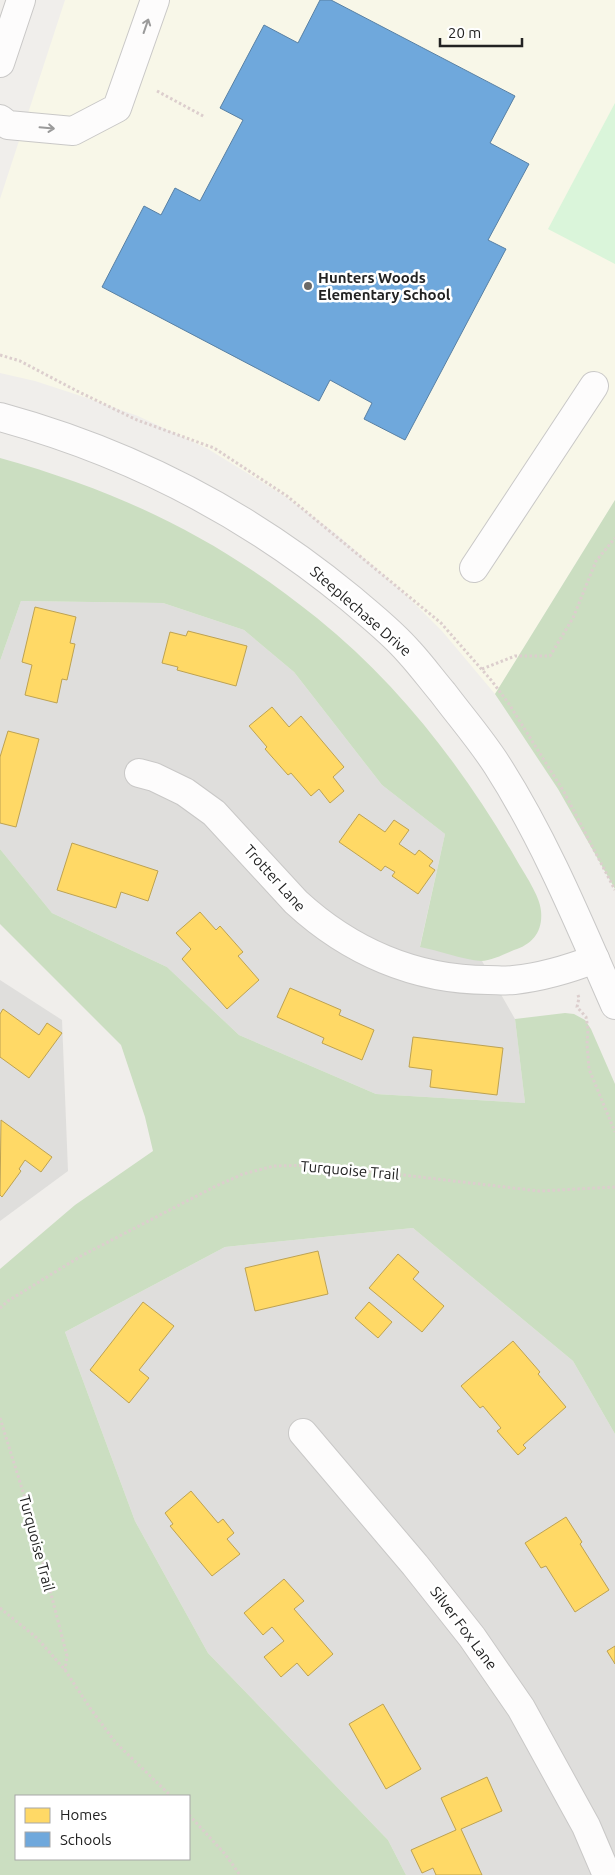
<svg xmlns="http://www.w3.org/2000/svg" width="615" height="1875" font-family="Ubuntu,sans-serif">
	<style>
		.residential { fill: #dfdedc }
		.education { fill: #f8f7e8 }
		.forest { fill: #cbdec1; fill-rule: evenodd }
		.park { fill: #daf5da }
		.homes { fill: #ffd966; stroke: #bda252 }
		.schools { fill: #6fa8dc; stroke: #5880a4 }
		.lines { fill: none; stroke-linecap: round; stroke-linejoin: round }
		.minor-casing { stroke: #c9c8c7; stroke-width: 30 }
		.path { stroke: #dccecd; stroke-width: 3; stroke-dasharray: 2.5 2.5; stroke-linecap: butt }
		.minor { stroke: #fdfcfc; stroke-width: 28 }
		.oneway { stroke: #9a9a9a }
		.poi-dot { fill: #6a6968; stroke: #fff; stroke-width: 2 }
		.labels { text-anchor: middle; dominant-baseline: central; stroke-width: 5; stroke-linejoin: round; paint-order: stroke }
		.poi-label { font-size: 15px; font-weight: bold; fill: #222; stroke: #fff; text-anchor: start }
		.street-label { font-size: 15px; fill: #222; stroke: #fff }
	</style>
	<rect width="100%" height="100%" fill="#f0eeeb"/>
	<g class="residential">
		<polygon points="21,601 163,603 244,630 294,672 382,785 445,834 420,946 482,961 515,1019 525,1103 376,1094 239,1035 167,967 52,913 0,849 0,661"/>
		<polygon points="0,980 62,1020 68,1171 0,1221"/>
		<polygon points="413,1228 573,1361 615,1434 615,1875 406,1875 388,1840 208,1653 135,1521 65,1332 225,1247"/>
	</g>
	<polygon class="education" points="65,0 615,0 615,500 495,694 442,631 404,593 335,533 283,495 208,449 138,416 84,397 35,381 0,373 0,199"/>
	<g class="forest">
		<path d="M0 458C122 492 218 538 317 618 399 684 464 769 516 859 524 873 540 896 541 911 543 931 533 944 514 950 505 954 491 961 481 961 464 960 437 950 420 947L445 834 382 785 294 672 244 630 163 603 21 601 0 661Z"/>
		<polygon points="615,500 615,889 558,789 495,694"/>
		<path d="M0 849 52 913 167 967 239 1035 376 1094 525 1103 515 1019 565 1013 574 1014 585 1020 591 1029 615 1084V1434L573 1361 413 1228 225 1247 65 1332 135 1521 208 1653 388 1840 406 1875H0V1269L75 1205 153 1151 145 1117 121 1045 0 924ZM16 1796H189V1859H16Z"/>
	</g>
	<polygon class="park" points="615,103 615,264 548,229"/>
	<g class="homes">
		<polygon points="35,607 76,617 70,643 75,644 67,680 62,679 57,703 25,695 32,665 22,662"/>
		<polygon points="188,631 247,646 236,686 177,670 178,667 162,663 170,632 186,636"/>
		<polygon points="272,707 289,727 301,716 344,767 333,777 344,791 330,803 319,789 311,796 291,773 288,775 265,749 267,747 249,726"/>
		<polygon points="8,731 39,739 16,827 0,823 0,757"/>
		<polygon points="359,814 385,832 394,820 409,830 399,844 415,855 419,850 433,861 429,866 435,870 418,894 392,876 395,872 385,866 381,871 339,842"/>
		<polygon points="72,843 158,871 148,901 121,892 116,908 57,890"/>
		<polygon points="200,912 216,930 220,926 243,952 238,956 259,980 227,1009 182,959 191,949 176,933"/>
		<polygon points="290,988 341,1010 339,1015 374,1030 362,1060 322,1043 324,1038 277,1017"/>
		<polygon points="3,1009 39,1035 47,1023 62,1033 29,1078 0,1057 0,1014"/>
		<polygon points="413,1037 503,1048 497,1095 430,1087 432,1070 409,1067"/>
		<polygon points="1,1120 52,1157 41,1172 25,1160 19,1169 21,1171 2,1197 0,1195"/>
		<polygon points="318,1251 328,1294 255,1311 245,1268"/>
		<polygon points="398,1254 419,1272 413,1279 444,1306 422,1332 369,1288"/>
		<polygon points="143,1302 174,1326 139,1370 149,1378 129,1403 90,1370"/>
		<polygon points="369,1302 392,1322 378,1338 355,1318"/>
		<polygon points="513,1341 540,1372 538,1374 566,1407 523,1445 526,1448 518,1455 497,1431 501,1428 483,1406 480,1408 461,1386"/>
		<polygon points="191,1491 218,1523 223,1519 234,1533 227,1539 240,1554 212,1576 170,1526 173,1524 165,1513"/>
		<polygon points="566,1517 582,1542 580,1544 609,1590 575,1612 546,1566 541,1568 525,1543"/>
		<polygon points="284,1579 304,1601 294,1609 333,1654 308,1676 297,1663 281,1677 264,1657 284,1641 272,1627 263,1635 244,1613"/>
		<polygon points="615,1646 615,1664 607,1651"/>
		<polygon points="383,1704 421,1769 386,1789 349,1724"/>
		<polygon points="487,1777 502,1811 461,1829 482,1875 436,1875 433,1868 422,1873 411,1850 456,1830 441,1798"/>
	</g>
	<polygon class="schools" points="320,0 331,0 515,96 490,143 529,164 488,240 506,249 405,440 364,419 372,403 330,380 319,401 102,287 144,206 161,215 175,188 200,201 243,120 220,108 264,25 298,43"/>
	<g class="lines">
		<g class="minor-casing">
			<g id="minor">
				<polyline points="0,63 21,0"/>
				<polyline points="0,119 8,125 73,131 117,108 155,0"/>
				<path d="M0 417C128 452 247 513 350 598 370 615 392 632 409 652 421 665 432 680 443 693 461 717 481 740 497 765 545 840 579 923 615 1005"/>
				<polyline points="474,568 594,386"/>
				<path d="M139 773 154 777 185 792 214 813 296 902C349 951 415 980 488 980 497 980 506 981 514 980 542 977 569 969 595 959"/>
				<polyline points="303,1433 415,1565 472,1637 521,1708 586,1826 607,1875"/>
			</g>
		</g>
		<g class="path">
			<polyline points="157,91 205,117"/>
			<polyline points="0,355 20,361 77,391 137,420 214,448 287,496 441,623 491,680 509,704 564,792 615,890"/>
			<polyline points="482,669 515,656 550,656 573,618 596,561 615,538"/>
			<polyline points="578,995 579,998 577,1007 586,1017 588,1029 587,1044 589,1069 615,1132"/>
			<polyline points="0,1308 8,1301 81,1256 214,1187 243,1174 274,1166 318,1165 539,1191 615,1187"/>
			<polyline points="0,1418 33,1524 67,1656 65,1670"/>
			<polyline points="0,1608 37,1638 65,1670 90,1708 116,1743 171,1796"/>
			<polyline points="189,1815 225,1854 240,1875"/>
		</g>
		<use href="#minor" class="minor"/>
	</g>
	<defs><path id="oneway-shaft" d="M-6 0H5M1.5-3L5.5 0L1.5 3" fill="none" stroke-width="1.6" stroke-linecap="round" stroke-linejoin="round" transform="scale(1.25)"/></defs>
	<g class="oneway">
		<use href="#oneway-shaft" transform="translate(146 26) rotate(-71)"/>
		<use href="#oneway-shaft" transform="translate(47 128) rotate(5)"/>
	</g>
	<circle class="poi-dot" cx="308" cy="286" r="5"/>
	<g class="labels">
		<g class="poi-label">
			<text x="318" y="277">Hunters Woods<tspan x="318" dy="17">Elementary School</tspan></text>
		</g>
		<g class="street-label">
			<text transform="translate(361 611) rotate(41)">Steeplechase Drive</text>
			<text transform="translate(275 878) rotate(48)">Trotter Lane</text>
			<text transform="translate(350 1170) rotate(5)">Turquoise Trail</text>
			<text transform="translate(37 1543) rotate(75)">Turquoise Trail</text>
			<text transform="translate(464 1628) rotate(53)">Silver Fox Lane</text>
		</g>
	</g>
	<rect x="15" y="1795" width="175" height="65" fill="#ffffff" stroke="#a7a7a7"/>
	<rect x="25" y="1808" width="25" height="15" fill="#ffd966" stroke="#a7a7a7"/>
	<text x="60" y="1820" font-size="15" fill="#222222">Homes</text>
	<rect x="25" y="1832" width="25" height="15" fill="#6fa8dc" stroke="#a7a7a7"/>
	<text x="60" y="1845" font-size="15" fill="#222222">Schools</text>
	<path d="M440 38v8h82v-8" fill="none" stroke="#222222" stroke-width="2.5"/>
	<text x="448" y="38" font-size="15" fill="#222222" stroke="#ffffff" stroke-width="4" paint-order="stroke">20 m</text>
</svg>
